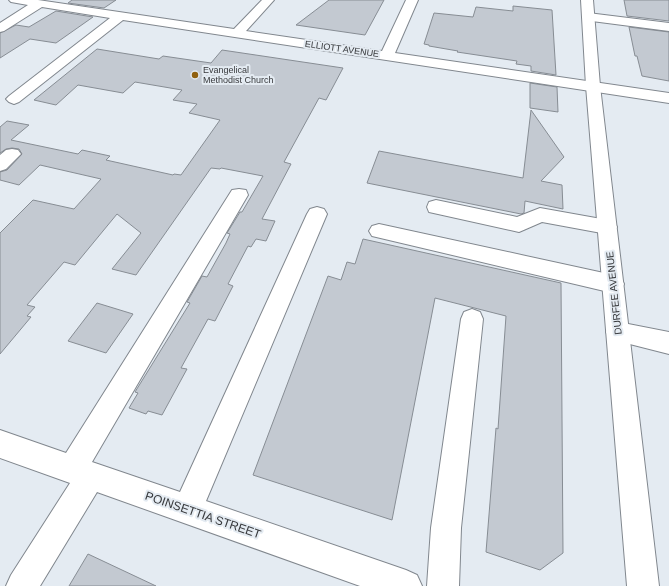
<svg xmlns="http://www.w3.org/2000/svg" width="669" height="586" font-family="Helvetica,sans-serif">
	<style>
		.building { fill: #c3c9d1; stroke: #878d94 }
		.lines { fill: none; stroke-linecap: round; stroke-linejoin: round }
		.minor-casing { stroke: #81878e; stroke-width: 2 }
		.major-casing { stroke: #81878e; stroke-width: 2 }
		.minor { fill: #fff; fill-rule: evenodd }
		.major { fill: #fff; fill-rule: evenodd }
		.poi-dot { fill: #91610f; stroke: #e4ebf2; stroke-width: 1.5 }
		.labels { text-anchor: middle; dominant-baseline: central; stroke-width: 4; stroke-linejoin: round; paint-order: stroke }
		.far-street-label { font-size: 9px; fill: #37393c; stroke: #e4ebf2 }
		.far-poi-label { font-size: 9px; fill: #37393c; stroke: #e4ebf2; text-anchor: start }
		.street-label { font-size: 10px; fill: #37393c; stroke: #e4ebf2 }
		.near-street-label { font-size: 12px; fill: #37393c; stroke: #e4ebf2 }
	</style>
	<rect width="100%" height="100%" fill="#e4ebf2"/>
	<g class="building">
		<polygon points="72,0 116,0 104,8 68,3"/>
		<polygon points="329,0 384,0 365,35 296,25"/>
		<polygon points="624,0 669,0 669,21 627,16"/>
		<polygon points="513,6 552,10 556,75 531,71 531,66 516,64 517,61 457,52 458,51 429,46 429,45 424,44 434,13 473,17 476,7 513,11"/>
		<polygon points="56,11 93,17 56,43 30,39 0,58 0,33 16,25 29,27"/>
		<polygon points="629,27 669,32 669,81 642,76 637,56 635,56"/>
		<polygon points="97,49 159,59 163,56 211,63 222,50 343,68 326,100 319,98 284,162 291,164 262,219 275,221 266,241 256,239 251,247 248,246 228,284 233,286 215,321 208,319 181,368 187,369 162,415 148,411 146,414 129,408 138,393 135,392 190,303 187,302 202,276 207,277 226,243 230,234 227,233 240,212 242,212 263,176 221,168 220,169 211,168 136,275 112,269 141,233 117,214 75,265 64,262 27,305 35,307 27,316 31,317 0,354 0,233 33,200 74,209 101,179 40,165 19,185 0,180 0,172 7,170 22,154 19,149 12,148 6,149 0,153 0,127 7,121 29,125 11,140 78,154 82,150 110,156 106,160 173,175 174,174 181,175 220,120 189,113 197,104 173,100 182,90 135,82 123,93 78,85 56,105 34,100"/>
		<polygon points="530,83 557,87 558,112 530,108"/>
		<polygon points="531,110 564,157 541,181 562,185 563,209 525,201 524,213 521,214 367,183 379,151 523,178"/>
		<polygon points="363,239 561,283 563,553 540,570 486,552 496,428 498,429 506,316 435,298 392,520 253,475 328,276 341,280 347,262 355,264"/>
		<polygon points="97,303 133,314 106,353 68,341"/>
		<polygon points="88,554 156,586 69,586"/>
	</g>
	<g class="lines">
		<g class="minor-casing">
			<g id="minor">
				<polygon points="9,0 38,0 234,29 262,0 274,0 246,31 382,51 406,0 418,0 395,53 669,93 669,103 123,20 19,102 14,104 9,102 6,99 9,96 110,18 42,7 4,31 0,32 0,23 28,5 11,2"/>
				<polygon points="588,13 669,23 669,31 584,20 582,17 584,14"/>
				<polygon points="12,149 18,150 21,154 6,169 0,171 0,155 6,150"/>
				<polygon points="239,189 246,190 248,195 92,462 180,492 307,214 310,209 317,207 324,209 327,214 206,501 406,570 417,575 422,586 360,586 97,492 40,586 6,586 11,575 70,483 0,458 0,430 66,453 232,190"/>
				<polygon points="436,200 517,217 540,208 607,220 614,222 617,227 614,232 607,234 542,222 519,232 429,212 427,207 429,202"/>
				<polygon points="379,224 613,275 621,278 624,284 621,290 613,293 372,236 369,231 372,226"/>
				<polygon points="472,309 480,312 483,319 461,528 459,586 427,586 431,528 461,319 464,312"/>
				<polygon points="618,322 669,332 669,354 610,339 606,332 610,325"/>
			</g>
		</g>
		<g class="major-casing">
			<polygon id="major" points="581,0 593,0 600,86 659,586 627,586 586,86"/>
		</g>
		<use href="#minor" class="minor"/>
		<use href="#major" class="major"/>
	</g>
	<circle class="poi-dot" cx="195" cy="75" r="4"/>
	<g class="labels">
		<g class="far-street-label">
			<text transform="translate(342 49) rotate(8)">ELLIOTT AVENUE</text>
		</g>
		<g class="far-poi-label">
			<text x="203" y="70">Evangelical<tspan x="203" dy="10">Methodist Church</tspan></text>
		</g>
		<g class="street-label">
			<text transform="translate(614 293) rotate(-96)">DURFEE AVENUE</text>
		</g>
		<g class="near-street-label">
			<text transform="translate(203 515) rotate(19)">POINSETTIA STREET</text>
		</g>
	</g>
</svg>
